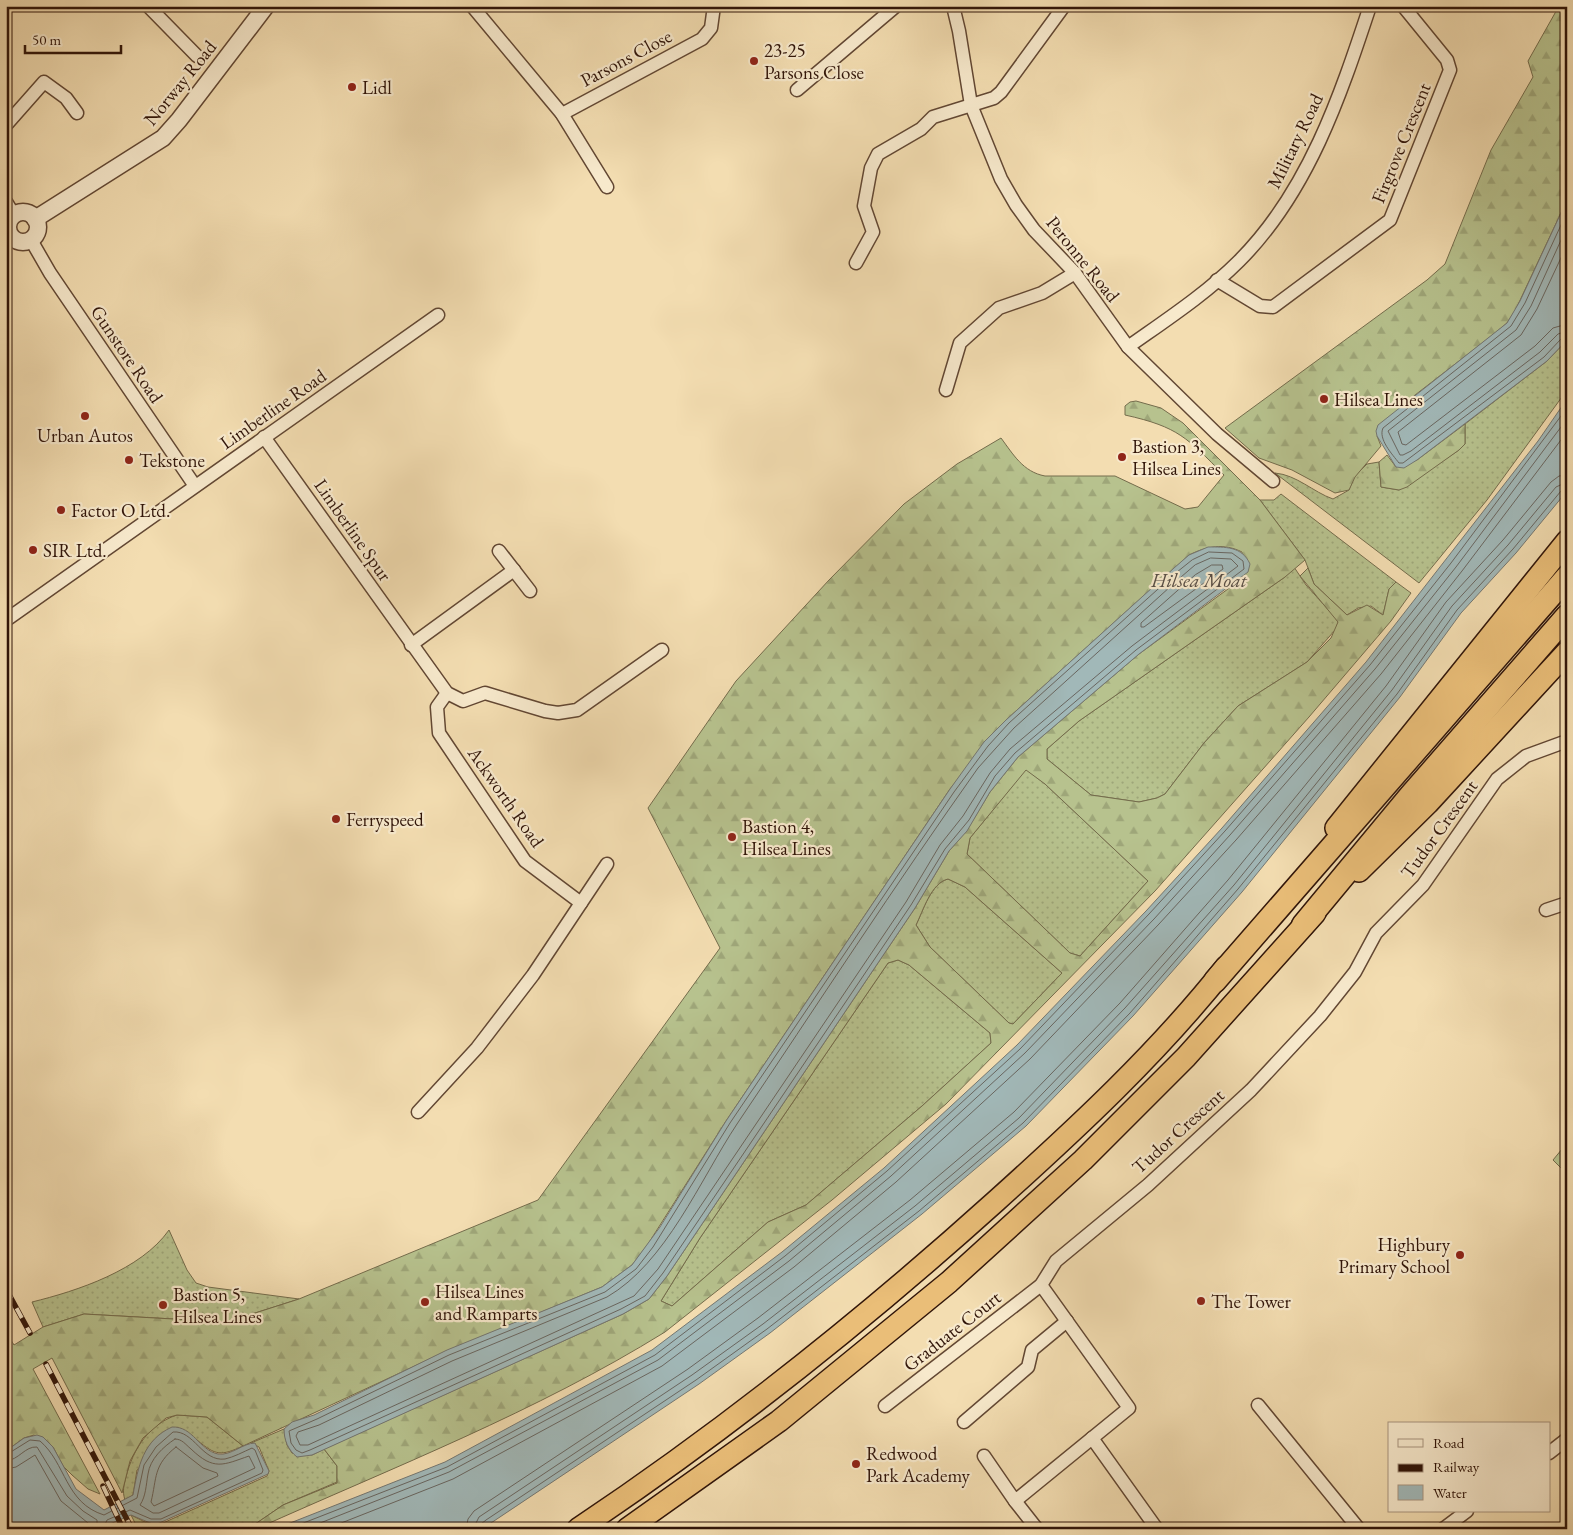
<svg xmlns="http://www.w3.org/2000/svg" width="1573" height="1535" font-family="'EB Garamond',serif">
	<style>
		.grass { fill: url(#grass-dots); stroke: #746c4c }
		.forest { fill: url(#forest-firs); stroke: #746c4c; fill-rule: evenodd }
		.park { fill: url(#park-crowns); stroke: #746c4c }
		.water { fill: #a1b8b8; stroke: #747772 }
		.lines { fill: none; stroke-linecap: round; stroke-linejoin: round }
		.shore { stroke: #696660; stroke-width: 1 }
		.minor-casing { stroke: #624733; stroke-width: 15 }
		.tertiary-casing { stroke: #624733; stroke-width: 19 }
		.trunk-casing { stroke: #311509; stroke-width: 24 }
		.motorway-casing { stroke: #311509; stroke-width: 25 }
		.minor { stroke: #f7e9cc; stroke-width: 12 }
		.tertiary { stroke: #f7e9cc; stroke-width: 16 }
		.trunk { stroke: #eabe78; stroke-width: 21 }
		.motorway { stroke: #eabe78; stroke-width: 22 }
		.rail-casing { stroke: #311509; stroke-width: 5.5 }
		.rail { stroke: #f7e9cc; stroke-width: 4; stroke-dasharray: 11; stroke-linecap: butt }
		.poi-dot { fill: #8f2418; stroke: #f7e9cc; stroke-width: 2 }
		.labels { text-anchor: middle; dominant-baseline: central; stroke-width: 4.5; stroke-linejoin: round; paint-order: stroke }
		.poi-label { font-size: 19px; fill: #311509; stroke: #f7e9cc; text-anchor: start }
		.street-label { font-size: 19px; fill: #311509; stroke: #f7e9cc }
		.water-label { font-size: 20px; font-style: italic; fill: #584e46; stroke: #f7e9cc }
	</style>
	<defs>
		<pattern id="grass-dots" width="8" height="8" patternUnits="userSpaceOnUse" patternTransform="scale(1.25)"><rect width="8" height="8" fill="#b7c28e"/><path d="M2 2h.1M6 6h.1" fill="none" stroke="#9ea679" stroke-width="1.8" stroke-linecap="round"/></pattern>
		<pattern id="forest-firs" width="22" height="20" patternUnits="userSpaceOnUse" patternTransform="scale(1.25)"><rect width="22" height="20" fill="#b7c28e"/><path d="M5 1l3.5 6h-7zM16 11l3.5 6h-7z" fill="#9ea679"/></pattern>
		<pattern id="park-crowns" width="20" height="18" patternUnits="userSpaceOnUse" patternTransform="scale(1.25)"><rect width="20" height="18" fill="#b7c28e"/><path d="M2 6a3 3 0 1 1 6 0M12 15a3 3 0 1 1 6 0" fill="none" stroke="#9ea679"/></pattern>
	</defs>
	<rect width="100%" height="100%" fill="#f3ddb1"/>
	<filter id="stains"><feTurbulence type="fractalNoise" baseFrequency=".004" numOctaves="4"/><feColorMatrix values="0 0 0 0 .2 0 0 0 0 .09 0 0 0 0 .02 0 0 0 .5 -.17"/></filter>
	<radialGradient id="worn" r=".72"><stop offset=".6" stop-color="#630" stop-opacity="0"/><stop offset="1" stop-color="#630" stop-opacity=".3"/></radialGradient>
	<g class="grass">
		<path d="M1567 340V390L1487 500 1419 583 1275 473C1297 475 1313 492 1333 499L1349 490 1354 477 1367 464 1379 462 1381 487 1399 490 1459 450 1465 444V424L1547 361Z"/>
		<polygon points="1281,494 1396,582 1389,589 1383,615 1371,606 1358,608 1347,615 1314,584 1305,560 1260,500 1274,500"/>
		<polygon points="1294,567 1306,585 1334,616 1338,622 1336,629 1307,662 1238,706 1204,743 1165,794 1157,798 1139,802 1091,795 1047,759 1047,749 1079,721 1285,577"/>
		<polygon points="1026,769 1045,784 1148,881 1080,956 1070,953 967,854 970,838"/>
		<path d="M948 879 965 887 1062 973 1013 1024 1009 1023 930 947 916 925C923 911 931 883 948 879Z"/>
		<polygon points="898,960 909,965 990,1033 991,1043 922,1106 806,1205 768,1222 672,1306 661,1301 700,1238 888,963"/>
		<path d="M169 1230 187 1270 196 1283 208 1287 299 1299 227 1322 84 1314 43 1327 32 1302C77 1291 141 1270 169 1230Z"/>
		<path d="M177 1415 207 1417 243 1446C221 1456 216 1456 197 1440L137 1470 133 1495 125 1500C122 1491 124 1485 126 1477 133 1449 149 1424 177 1415Z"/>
		<polygon points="284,1429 287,1445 292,1453 312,1455 324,1449 337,1466 337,1482 283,1505 248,1529 138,1529 131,1515 145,1522 163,1523 267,1476 269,1471 259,1447 251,1443"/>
	</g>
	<g class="forest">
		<polygon points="1559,6 1567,6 1567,200 1515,311 1507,323 1494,334 1406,402 1377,436 1381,446 1355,477 1349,490 1335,493 1292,470 1259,458 1225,428 1427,280 1445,264 1491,150 1533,77 1528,61"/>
		<path d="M1136 401 1161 408 1183 423 1260 500 1305 560 1285 577 1079 721 1047 749V759L1091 795 1139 802 1157 798 1165 794 1204 743 1238 706 1307 662 1331 638 1338 622 1300 576 1308 568 1314 584 1347 615 1367 605 1383 615 1389 589 1396 582 1411 593 1391 621 1309 717 1155 891 946 1104 832 1200 665 1332C536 1412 394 1467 256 1529H248L283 1505 337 1483V1466L324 1449 623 1314 649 1299 667 1276 915 908 949 851 967 830 990 792 1018 757 1139 654 1243 578 1242 552C1224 543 1207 546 1189 555L1006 720 950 789 726 1121 648 1244 632 1265 602 1287 447 1351 243 1446 207 1417 177 1415 166 1418 143 1438 135 1452 130 1461 122 1493 52 1358 33 1369 100 1494 88 1489 72 1475 63 1466 53 1447 34 1435 24 1438 6 1451V1332L14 1345 43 1327 84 1314 227 1322 299 1299 538 1200 720 948 648 808 736 681 829 580 904 504 957 464 1001 438C1013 454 1023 472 1045 476H1115L1185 509 1198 507 1224 475C1187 438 1179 427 1125 415V406L1130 402ZM1026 770 1045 784 1148 881 1080 956 1070 953 967 854 970 838ZM948 879 965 887 1062 973 1013 1024 1009 1023 930 947 916 925C923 911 931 883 948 879ZM898 960 909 965 990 1033 991 1043 922 1106 806 1205 768 1222 672 1306 661 1301 700 1238 888 963Z"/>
		<polygon points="1465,424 1465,444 1459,450 1407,487 1399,490 1381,487 1379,462 1387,455 1396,467 1417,460"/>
	</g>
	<polygon class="park" points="1567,1143 1567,1174 1553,1160"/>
	<g class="water">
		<polygon points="1567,200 1567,340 1547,361 1417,460 1404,468 1396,467 1377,436 1376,431 1378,425 1507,323 1520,301"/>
		<polygon points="1567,399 1567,491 1516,553 1461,613 1400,697 1242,892 1133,1016 1026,1126 922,1214 770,1333 699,1384 482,1529 275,1529 445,1462 652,1350 782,1252 884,1168 1017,1045 1146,911 1222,828 1366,662 1538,441"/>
		<path d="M1208 547C1225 547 1242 546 1250 564L1248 572 1139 654 1018 757 990 792 967 831 949 851 915 908 667 1276 649 1299 623 1314 312 1455 297 1457C288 1450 284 1440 284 1429L292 1422 314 1415 447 1350 602 1287 632 1265 660 1227 726 1121 950 789 984 742 1006 720 1174 568 1189 555Z"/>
		<path d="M172 1427C193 1426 199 1450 218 1454 231 1456 243 1443 255 1443L269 1471 268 1474 155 1525 131 1515 110 1524 107 1529H6V1451L24 1438 37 1435 43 1437 53 1447 76 1489 104 1510 133 1495C138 1467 143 1440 172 1427Z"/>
	</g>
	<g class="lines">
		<g class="shore">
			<path d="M1567 212 1525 303 1511 326 1383 428C1378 439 1392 454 1399 463H1403L1544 357 1561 339 1567 338"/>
			<polyline points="1567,227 1531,306 1516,330 1388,431 1400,455 1403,455 1411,451 1540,352 1558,334 1567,331"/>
			<polyline points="1567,245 1537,309 1521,335 1398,432 1402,444 1406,445 1535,346 1553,328 1567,324"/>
			<polygon points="1209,552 1232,553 1243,561 1244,569 1136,650 1015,753 995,776 969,820 945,849 911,905 663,1273 645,1296 621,1309 310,1450 302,1453 296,1450 291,1443 289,1431 317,1419 449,1355 605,1292 636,1269 653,1247 730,1123 954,792 988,746 1009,723 1177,572 1192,560"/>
			<path d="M1211 558 1231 559 1238 566 1132 646 1010 749 990 773 963 816 940 845 906 902 658 1269 634 1296 308 1445H300L296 1436 298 1432 319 1425 452 1361 607 1297C666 1263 700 1180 737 1124 817 1005 895 885 978 768L1014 728 1181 577 1195 565Z"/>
			<polygon points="1212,565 1222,565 1223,569 1144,627 1141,627 1141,623 1195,575"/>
			<path d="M175 1439C182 1439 185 1444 191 1449 214 1471 223 1465 249 1456L255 1468 159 1513H153L140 1505C146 1496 146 1485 148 1474 150 1459 163 1447 175 1439Z"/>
			<path d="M176 1447 203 1468 217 1473 218 1476 154 1506 151 1502C157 1478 153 1465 176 1447Z"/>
			<path d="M6 1455 30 1440 40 1441C66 1463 65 1503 104 1515L137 1498 144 1465 156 1447 173 1432C194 1430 202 1462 225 1459 234 1457 243 1452 252 1448L255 1450 263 1470 262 1473 161 1519H151L130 1510 107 1520 103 1529"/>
			<path d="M6 1461C19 1460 25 1446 37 1447L67 1496 83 1511 97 1520V1529"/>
			<polyline points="6,1469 16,1467 35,1455 61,1501 88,1523 89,1529"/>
			<polyline points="288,1529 447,1467 655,1355 785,1256 887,1171 1020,1049 1149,914 1225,831 1370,665 1451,563 1567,408"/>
			<polyline points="305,1529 449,1472 658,1360 789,1261 891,1176 1025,1053 1154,919 1230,835 1375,669 1456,567 1567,419"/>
			<polyline points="326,1529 453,1479 662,1366 794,1267 896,1182 1030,1059 1159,924 1236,840 1381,674 1462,571 1567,432"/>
			<polyline points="466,1529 468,1519 474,1511 688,1369 758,1318 910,1200 1014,1112 1120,1003 1228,880 1386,686 1446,602 1503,540 1551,482 1559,476 1567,475"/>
			<polyline points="473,1529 479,1517 692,1375 763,1324 915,1206 1019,1118 1125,1008 1234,885 1392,690 1452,606 1508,545 1556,487 1567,482"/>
			<polyline points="480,1529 481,1524 486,1520 696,1380 767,1329 919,1211 1023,1123 1130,1013 1238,889 1397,694 1457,610 1513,549 1561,491 1567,489"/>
		</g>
		<g class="minor-casing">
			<g id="minor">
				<polyline points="148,6 197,56"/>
				<polyline points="472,6 562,114 607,187"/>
				<polyline points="953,6 959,31 971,105 1001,179 1016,205 1034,230 1075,273 1128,347 1217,434 1273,481"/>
				<polyline points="797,90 896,6"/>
				<polyline points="562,114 702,39 711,28 714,6"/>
				<polyline points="6,125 44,82 66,98 77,113"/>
				<polyline points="6,202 14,215"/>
				<polyline points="31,240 50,273 195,486"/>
				<polyline points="856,263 873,232 864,206 871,168 878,154 921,129 933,117 994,98 1001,92 1064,6"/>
				<polyline points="1217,280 1260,306 1273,307 1390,220 1450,70 1447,60 1403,6"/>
				<path d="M1128 347C1166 320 1206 294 1239 261 1308 192 1340 97 1370 6"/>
				<polyline points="946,390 960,343 999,308 1042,293 1075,273"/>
				<polyline points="264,437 447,693 463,701 485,693 545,711 558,713 577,710 662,650"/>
				<polyline points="499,551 530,591"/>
				<polyline points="6,620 438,315"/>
				<polyline points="411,645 514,570"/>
				<polyline points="447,693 437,707 439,733 525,861 581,903"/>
				<polyline points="1546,910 1567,903"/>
				<polyline points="418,1112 477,1048 533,975 607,864"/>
				<polyline points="1258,1405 1359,1529"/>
				<polyline points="885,1406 1041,1285 1056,1261 1148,1185 1251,1090 1320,1016 1355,972 1376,933 1423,885 1497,779 1526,756 1567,741"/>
				<polyline points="964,1422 1028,1367 1032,1350 1067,1321"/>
				<polyline points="1092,1438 1157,1529"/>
				<polyline points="1549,1453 1567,1439"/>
				<polyline points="984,1456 1015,1501 1129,1408 1041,1285"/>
				<polyline points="1015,1501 1037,1529"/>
				<polyline points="1443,1529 1467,1511"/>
			</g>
		</g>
		<g class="tertiary-casing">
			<g id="tertiary">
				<circle cx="23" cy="227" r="15"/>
				<polyline points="35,219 163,138 179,120 266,6"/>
			</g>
		</g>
		<g class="trunk-casing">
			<g id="trunk">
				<polyline points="1336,828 1567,541"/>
				<polyline points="1359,871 1428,803 1567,652"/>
				<path d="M578 1529C726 1430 864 1320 996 1201 1076 1129 1158 1053 1226 967"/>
				<polyline points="627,1529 779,1421 949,1282 1083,1160 1186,1057 1315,913"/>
			</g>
		</g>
		<g class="motorway-casing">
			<g id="motorway">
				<polyline points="1303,925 1410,796 1567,616"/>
				<polyline points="1215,981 1567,577"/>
			</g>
		</g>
		<use href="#minor" class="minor"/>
		<use href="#tertiary" class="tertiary"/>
		<use href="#trunk" class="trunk"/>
		<use href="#motorway" class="motorway"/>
		<g class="rail-casing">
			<g id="rail">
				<polyline points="6,1289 30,1333"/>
				<polyline points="46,1364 132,1529"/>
				<polyline points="103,1486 123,1529"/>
			</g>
		</g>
		<use href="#rail" class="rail"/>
	</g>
	<g class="poi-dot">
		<circle cx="754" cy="61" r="5"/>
		<circle cx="352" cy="87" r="5"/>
		<circle cx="1324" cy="399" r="5"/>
		<circle cx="85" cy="416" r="5"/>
		<circle cx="1122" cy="457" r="5"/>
		<circle cx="129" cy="460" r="5"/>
		<circle cx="61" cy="510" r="5"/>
		<circle cx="33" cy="550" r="5"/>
		<circle cx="336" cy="819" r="5"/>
		<circle cx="732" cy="837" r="5"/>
		<circle cx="1460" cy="1255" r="5"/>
		<circle cx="1201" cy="1301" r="5"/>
		<circle cx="425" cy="1302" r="5"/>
		<circle cx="163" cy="1305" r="5"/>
		<circle cx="856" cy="1464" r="5"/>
	</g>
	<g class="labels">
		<g class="poi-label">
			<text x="764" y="50">23-25<tspan x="764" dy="22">Parsons Close</tspan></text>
			<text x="362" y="87">Lidl</text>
			<text x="1334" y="399">Hilsea Lines</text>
			<text x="85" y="435" text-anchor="middle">Urban Autos</text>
			<text x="1132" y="446">Bastion 3,<tspan x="1132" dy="22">Hilsea Lines</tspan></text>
			<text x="139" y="460">Tekstone</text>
			<text x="71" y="510">Factor O Ltd.</text>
			<text x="43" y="550">SIR Ltd.</text>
			<text x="346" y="819">Ferryspeed</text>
			<text x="742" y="826">Bastion 4,<tspan x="742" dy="22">Hilsea Lines</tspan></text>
			<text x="1450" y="1244" text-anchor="end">Highbury<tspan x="1450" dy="22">Primary School</tspan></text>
			<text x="435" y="1291">Hilsea Lines<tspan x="435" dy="22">and Ramparts</tspan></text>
			<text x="173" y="1294">Bastion 5,<tspan x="173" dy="22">Hilsea Lines</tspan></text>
			<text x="1211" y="1301">The Tower</text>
			<text x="866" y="1453">Redwood<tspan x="866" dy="22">Park Academy</tspan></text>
		</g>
		<g class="street-label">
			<text transform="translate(626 58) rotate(-28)">Parsons Close</text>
			<text transform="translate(180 83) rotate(-51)">Norway Road</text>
			<text transform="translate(1295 141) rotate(-64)">Military Road</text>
			<text transform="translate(1401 143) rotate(-68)">Firgrove Crescent</text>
			<text transform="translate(1083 259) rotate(51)">Peronne Road</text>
			<text transform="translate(127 354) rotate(56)">Gunstore Road</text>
			<text transform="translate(273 409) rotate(-35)">Limberline Road</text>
			<text transform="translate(353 530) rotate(55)">Limberline Spur</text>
			<text transform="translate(506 797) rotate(55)">Ackworth Road</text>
			<text transform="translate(1439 829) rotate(-54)">Tudor Crescent</text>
			<text transform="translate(1178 1131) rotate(-42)">Tudor Crescent</text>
			<text transform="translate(952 1331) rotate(-38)">Graduate Court</text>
		</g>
		<g class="water-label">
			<text x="1199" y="580">Hilsea Moat</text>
		</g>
	</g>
	<rect width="1573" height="1535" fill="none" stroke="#f3ddb1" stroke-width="25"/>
	<rect x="8" y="8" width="1558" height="1520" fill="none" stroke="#311509" stroke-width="2.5"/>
	<rect x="12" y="12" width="1548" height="1510" fill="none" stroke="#311509"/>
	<rect x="1388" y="1422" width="162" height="90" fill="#f7e9cc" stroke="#a8947e"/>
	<rect x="1398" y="1439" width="25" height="8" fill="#f7e9cc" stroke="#a8947e"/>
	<text x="1433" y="1448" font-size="15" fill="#311509">Road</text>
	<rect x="1398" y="1464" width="25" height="8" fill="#311509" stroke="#a8947e"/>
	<text x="1433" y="1472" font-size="15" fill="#311509">Railway</text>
	<rect x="1398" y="1485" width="25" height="15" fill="#a1b8b8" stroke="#a8947e"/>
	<text x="1433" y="1498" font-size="15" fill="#311509">Water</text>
	<path d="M25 45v8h96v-8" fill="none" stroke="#311509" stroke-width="2.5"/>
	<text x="32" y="45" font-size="15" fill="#311509" stroke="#f7e9cc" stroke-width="4" paint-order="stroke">50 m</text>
	<rect width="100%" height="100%" filter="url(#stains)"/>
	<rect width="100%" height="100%" fill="url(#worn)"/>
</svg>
